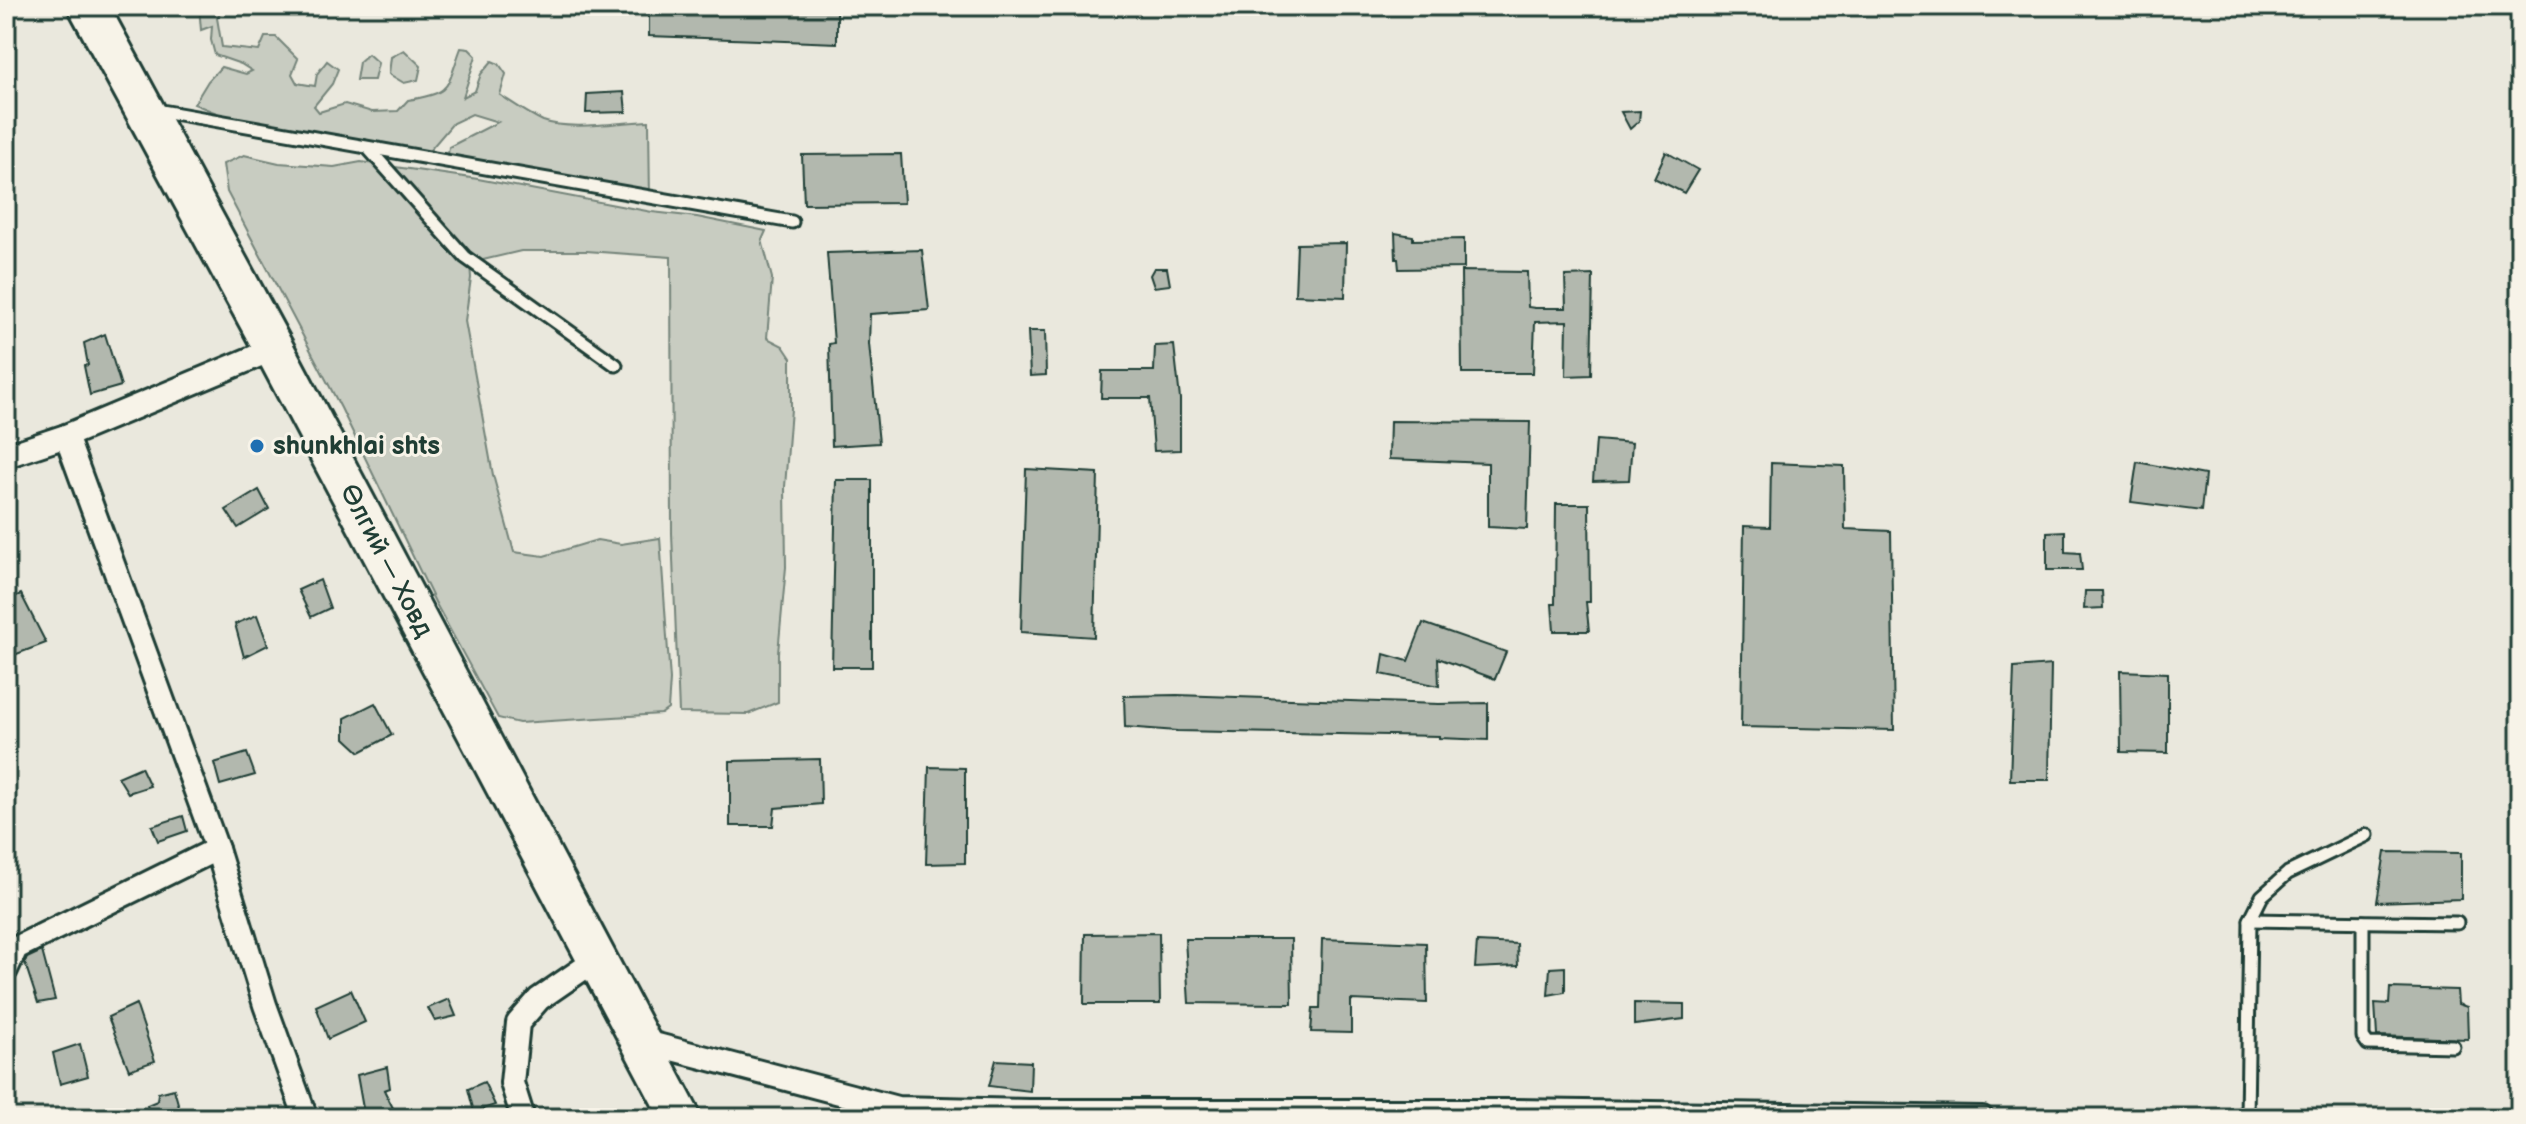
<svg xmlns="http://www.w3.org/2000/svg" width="2526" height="1124" font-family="'Balsamiq Sans',sans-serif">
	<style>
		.green { fill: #c8ccc1; stroke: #74847a; stroke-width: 2 }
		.building { fill: #b2b8ae; stroke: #1f3d34; stroke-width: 2 }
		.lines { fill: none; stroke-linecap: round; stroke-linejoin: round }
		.service-casing { stroke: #1f3d34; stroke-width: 17 }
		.minor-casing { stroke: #1f3d34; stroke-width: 28 }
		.trunk-casing { stroke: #1f3d34; stroke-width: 44 }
		.service { stroke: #f7f3e8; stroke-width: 11 }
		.minor { stroke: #f7f3e8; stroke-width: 22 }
		.trunk { stroke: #f7f3e8; stroke-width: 38 }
		.poi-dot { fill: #1f6fb2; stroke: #f7f3e8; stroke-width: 3 }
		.labels { text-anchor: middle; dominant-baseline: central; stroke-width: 6; stroke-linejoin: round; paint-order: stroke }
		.poi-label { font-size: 26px; font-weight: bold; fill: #1f3d34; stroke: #f7f3e8; text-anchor: start }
		.street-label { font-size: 26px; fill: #1f3d34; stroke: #f7f3e8 }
	</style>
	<rect width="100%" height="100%" fill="#eae8dd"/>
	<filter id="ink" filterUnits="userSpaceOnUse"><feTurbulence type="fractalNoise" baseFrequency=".0125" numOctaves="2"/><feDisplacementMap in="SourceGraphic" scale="16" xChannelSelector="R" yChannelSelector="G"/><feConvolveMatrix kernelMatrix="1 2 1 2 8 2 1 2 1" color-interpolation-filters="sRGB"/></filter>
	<g filter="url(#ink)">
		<g class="green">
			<path d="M199 6H224L217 18 222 47 259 51 265 37H276L298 59 292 74 297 83 315 86 317 74 327 61 338 69 332 84 314 106 319 112 345 104 372 112 398 111 408 100C453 93 446 88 461 48L469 49 476 56 463 97 475 91 481 74 492 61 499 64 506 74 500 95C514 104 528 114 543 121 570 131 620 122 649 121L650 202 447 163 449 147 498 122 472 114 453 123 425 156H406L224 116 194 104 208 81 221 67 246 74 252 71 241 64 215 55 211 40 212 26 201 30Z"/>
			<polygon points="404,50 421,66 418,80 404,83 389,74 391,57"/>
			<polygon points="368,54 378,63 374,80 356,80 359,62"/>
			<polygon points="244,155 279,163 334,167 361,162 478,179 652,212 697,217 766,231 762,240 772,278 767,338 783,346 791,358 791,409 785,487 786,567 778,653 778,702 748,714 679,713 672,533 671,257 586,251 521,251 470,263 471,278 465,321 493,475 514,552 544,556 597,540 621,544 660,538 670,680 668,709 661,714 519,723 498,718 435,602 341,408 227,192 223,164"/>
		</g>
		<g class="building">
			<polygon points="649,6 837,6 837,43 649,36"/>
			<polygon points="624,92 626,112 586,113 587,94"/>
			<polygon points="1640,111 1639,121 1630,129 1621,112"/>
			<polygon points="1666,152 1698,170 1684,193 1654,178"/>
			<polygon points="901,154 904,203 804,204 802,155"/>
			<polygon points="1395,233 1413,236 1413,240 1464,239 1464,268 1399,269 1398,259 1396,259"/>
			<polygon points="1346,243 1345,297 1295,295 1297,244"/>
			<polygon points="922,250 929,310 870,314 869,344 879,443 832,446 829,344 834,343 827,253"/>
			<polygon points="1154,268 1167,268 1170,285 1154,287 1150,275"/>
			<polygon points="1461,271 1527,272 1528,307 1535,308 1566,308 1565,276 1593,275 1591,375 1566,376 1567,321 1535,322 1533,373 1462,373"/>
			<polygon points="1028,331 1045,331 1046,375 1030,376"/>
			<polygon points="105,334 121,386 90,395 84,366 88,365 84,343"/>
			<polygon points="1174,345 1180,399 1180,450 1154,451 1150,398 1101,398 1102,371 1154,371 1155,346"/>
			<polygon points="1390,421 1530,422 1527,529 1488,527 1488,463 1389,459"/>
			<polygon points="1596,440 1632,443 1629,480 1593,481"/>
			<polygon points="2137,462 2205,475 2201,511 2131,502"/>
			<polygon points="1771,463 1844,466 1845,529 1891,531 1894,730 1741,727 1744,526 1770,527"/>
			<polygon points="1026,469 1098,473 1094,637 1021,632"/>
			<polygon points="836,480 872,480 872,667 832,667"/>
			<polygon points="259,490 269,509 238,528 226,510"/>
			<polygon points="1556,504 1589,504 1590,602 1586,602 1589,631 1554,631 1552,604 1555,604"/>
			<polygon points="2065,531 2065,552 2080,553 2082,570 2047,570 2047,532"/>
			<polygon points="320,580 330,608 311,617 298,590"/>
			<polygon points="2085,591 2102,591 2103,608 2084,609"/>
			<polygon points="21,594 46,643 6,658 6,600"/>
			<polygon points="257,615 268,645 244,657 235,624"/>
			<polygon points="1423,623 1506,652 1495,679 1438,658 1439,686 1381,674 1384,654 1408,661"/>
			<polygon points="2051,665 2049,780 2010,780 2014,668"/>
			<polygon points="2120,671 2168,673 2168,753 2121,752"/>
			<polygon points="1177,695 1439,704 1488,703 1488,740 1439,738 1439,736 1177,731 1125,727 1124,696"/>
			<polygon points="375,703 392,735 360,752 345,738 345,718"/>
			<polygon points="247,753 255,775 220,785 214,763"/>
			<polygon points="820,759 821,804 775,808 773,826 730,826 730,761"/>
			<polygon points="141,767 150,786 128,793 118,777"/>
			<polygon points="929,767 965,768 965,863 926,864"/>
			<polygon points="183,816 187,831 158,841 152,826"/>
			<polygon points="2385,852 2461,853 2461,899 2377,902"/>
			<polygon points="1159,933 1160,1004 1084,1004 1085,934"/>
			<polygon points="1185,939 1291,939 1292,1004 1189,1003"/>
			<polygon points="1322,939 1426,943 1427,1003 1351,1000 1351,1033 1311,1032 1313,1008 1320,1008"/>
			<polygon points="1477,942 1517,944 1518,966 1475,968"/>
			<polygon points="42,951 55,1000 38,1003 25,963 27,958"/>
			<polygon points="1565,967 1565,992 1548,995 1550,968"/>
			<polygon points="2390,988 2457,990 2458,1004 2467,1007 2468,1039 2377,1036 2375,1003 2389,1004"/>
			<polygon points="351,990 365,1022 328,1039 316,1006"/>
			<polygon points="449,999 456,1016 435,1021 428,1008"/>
			<polygon points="1634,1003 1684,1004 1684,1019 1634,1025"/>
			<polygon points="136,1004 155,1061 129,1070 108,1017"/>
			<polygon points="80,1044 88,1076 60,1084 53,1053"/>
			<polygon points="996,1060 1031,1062 1030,1091 989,1086"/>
			<polygon points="387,1067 390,1088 384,1090 397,1116 364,1114 357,1075"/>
			<polygon points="484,1082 495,1105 474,1112 468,1089"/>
			<polygon points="174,1089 182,1118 150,1118 147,1105 157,1101 158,1093"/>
		</g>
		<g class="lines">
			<g class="service-casing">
				<g id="service">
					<polyline points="156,110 792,222"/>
					<polyline points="368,148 465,257 616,365"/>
					<polyline points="2250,920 2457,923"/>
					<polyline points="2363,922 2363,1037 2368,1044 2453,1046"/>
					<polyline points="2247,1118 2250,920 2262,896 2288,873 2367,835"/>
				</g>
			</g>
			<g class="minor-casing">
				<g id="minor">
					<polyline points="66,436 217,849 265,1005 306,1118"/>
					<polyline points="6,456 66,436 274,349"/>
					<polyline points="6,970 16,948 217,849"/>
					<polyline points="638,1040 897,1108 1029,1111 1514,1111 1982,1118"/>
					<polyline points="523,1118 512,1083 518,1023 539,999 597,959"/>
				</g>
			</g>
			<g class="trunk-casing">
				<polyline id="trunk" points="88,6 274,349 681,1118"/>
			</g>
			<use href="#service" class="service"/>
			<use href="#minor" class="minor"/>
			<use href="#trunk" class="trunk"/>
		</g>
	</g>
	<circle class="poi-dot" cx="257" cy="446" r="8"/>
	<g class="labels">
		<g class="poi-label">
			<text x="273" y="446">shunkhlai shts</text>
		</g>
		<g class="street-label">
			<text transform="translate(386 561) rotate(62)">Өлгий — Ховд</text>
		</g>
	</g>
	<rect width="2526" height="1124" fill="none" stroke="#f7f3e8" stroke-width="32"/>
	<rect x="16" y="16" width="2494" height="1092" fill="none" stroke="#1f3d34" stroke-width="3" filter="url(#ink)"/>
</svg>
